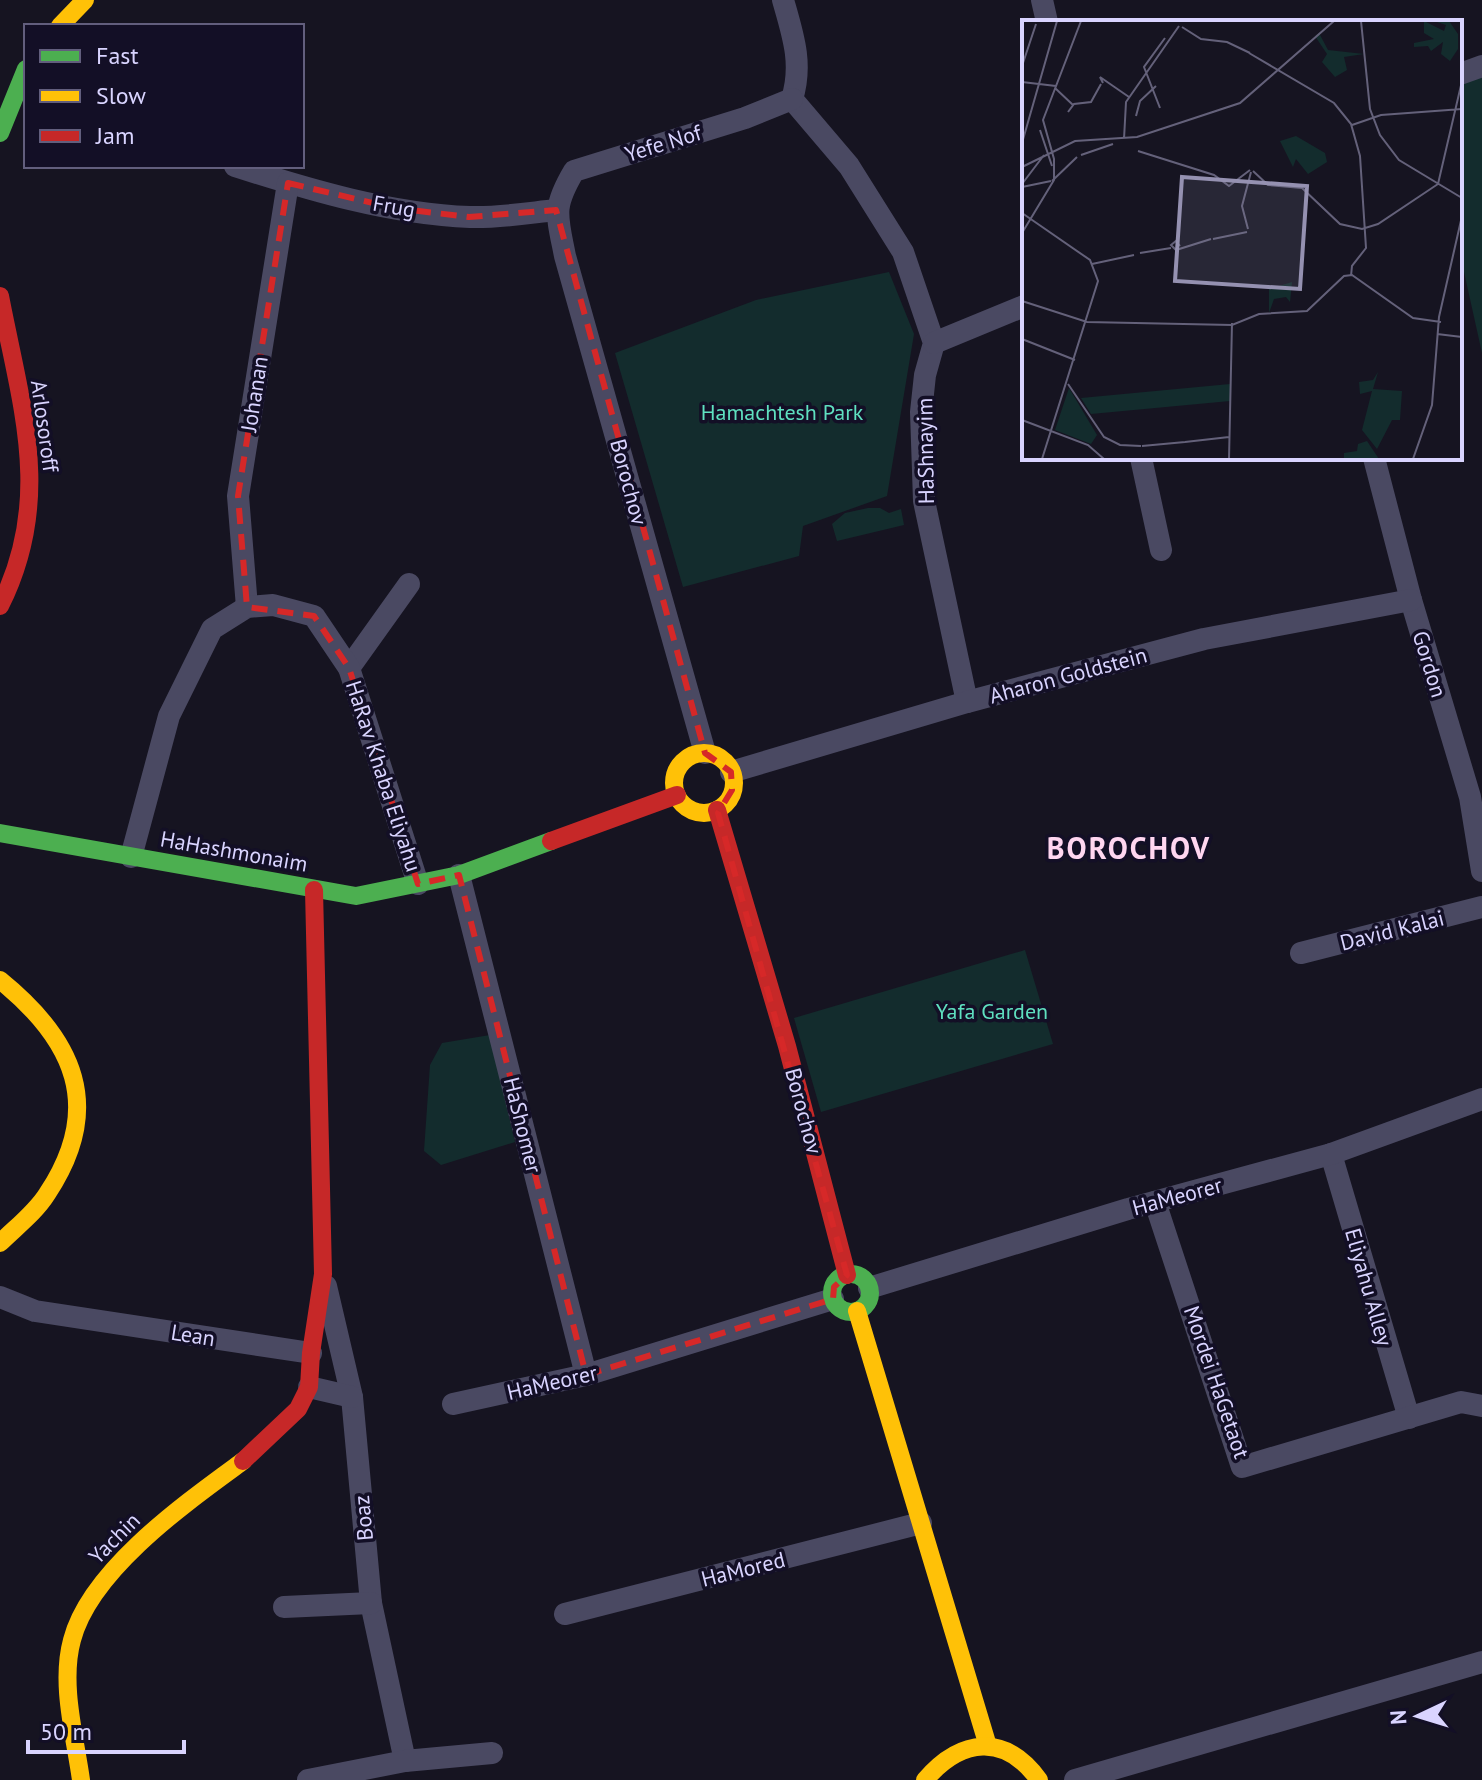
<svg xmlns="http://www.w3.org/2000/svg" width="1482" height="1780" font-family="'PT Sans',sans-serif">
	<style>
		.green { fill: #132c2d }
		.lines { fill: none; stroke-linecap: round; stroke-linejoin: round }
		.street { stroke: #4a4962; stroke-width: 22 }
		.fast { stroke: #4caf50; stroke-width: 18 }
		.slow { stroke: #ffc107; stroke-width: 18 }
		.jam { stroke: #c62828; stroke-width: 18 }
		.marked { fill: none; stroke: #d62828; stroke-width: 6; stroke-dasharray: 16 10; stroke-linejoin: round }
		.labels { text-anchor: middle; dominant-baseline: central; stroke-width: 7; stroke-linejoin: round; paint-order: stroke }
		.street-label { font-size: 22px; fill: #d9d4ff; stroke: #130f26 }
		.park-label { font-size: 22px; fill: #5fe0c0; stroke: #130f26 }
		.district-label { font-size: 30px; font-weight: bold; letter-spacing: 2px; fill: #ffd6f0; stroke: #130f26 }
		.inset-road { fill: none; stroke: #64617a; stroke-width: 2 }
		.view { fill: #9591b1; fill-opacity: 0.15; stroke: #9591b1; stroke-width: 4 }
		.inset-edge { fill: none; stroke: #d9d4ff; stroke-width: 4 }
	</style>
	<rect width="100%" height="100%" fill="#161421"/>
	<g class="green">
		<polygon points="1482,76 1482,353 1460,254 1460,81"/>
		<polygon points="889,272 914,334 887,496 803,526 799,556 683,587 615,353 756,300"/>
		<polygon points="868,508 880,508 889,513 901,509 904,525 837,541 832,524 845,513"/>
		<polygon points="1025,950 1053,1044 821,1112 794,1018"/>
		<polygon points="490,1035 515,1142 441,1165 424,1151 430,1065 442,1043"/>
	</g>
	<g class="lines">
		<g class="street">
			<path d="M783 0C793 35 803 64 792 99"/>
			<polyline points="1042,0 1047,22"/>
			<polyline points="1460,74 1482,66"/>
			<polyline points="792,99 849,166 903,252 934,343 925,375 921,412 924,501 967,702"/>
			<path d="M235 166C310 190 390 214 470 217 499 218 528 213 556 210"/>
			<polyline points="934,343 1024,306"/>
			<polyline points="1141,458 1161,550"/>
			<polyline points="1374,458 1411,600 1470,797 1482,871"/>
			<polyline points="247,607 238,496 288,183"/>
			<polyline points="349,668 409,584"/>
			<path d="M705 753 565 256C557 215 552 208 574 171L745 118 792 99"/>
			<polyline points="731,772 967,702 1204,639 1411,600"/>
			<polyline points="131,857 169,716 212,629 247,607 273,605 314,616 349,668 418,884"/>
			<polyline points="459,875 586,1375"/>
			<polyline points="1301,953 1482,907"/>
			<polyline points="1331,1154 1409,1418"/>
			<polyline points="1155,1202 1242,1467 1461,1402 1482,1406"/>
			<polyline points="326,1286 352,1397 371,1603 405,1761"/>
			<polyline points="869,1288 1128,1209 1331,1154 1482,1099"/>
			<polyline points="0,1297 35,1311 311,1353"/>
			<polyline points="309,1387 352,1397"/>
			<polyline points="453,1404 586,1375 833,1299"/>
			<polyline points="284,1607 371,1603"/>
			<polyline points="565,1614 921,1523"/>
			<polyline points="308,1780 405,1761 492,1753"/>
			<polyline points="1075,1780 1482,1662"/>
		</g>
		<g class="fast">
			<polyline points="0,133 26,69"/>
			<polyline points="0,833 356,896 459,875 551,841"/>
			<circle cx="851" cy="1293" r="19"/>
		</g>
		<g class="slow">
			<polyline points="60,26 85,0"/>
			<circle cx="704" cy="783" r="30"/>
			<path d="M0 980C74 1040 105 1107 47 1194 35 1213 16 1227 0 1243"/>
			<polyline points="857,1311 988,1746"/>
			<path d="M81 1780C75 1736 60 1684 72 1640 90 1570 187 1502 243 1461"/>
			<path d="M925 1780C961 1738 1005 1733 1039 1780"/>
		</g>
		<g class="jam">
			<path d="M0 296C21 406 54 499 0 606"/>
			<polyline points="717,810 787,1046 847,1275"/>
			<polyline points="551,841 677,795"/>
			<polyline points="243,1461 298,1409 309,1387 311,1353 323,1274 314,890"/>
		</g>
	</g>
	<path class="marked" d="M288 183 394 208 469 217 556 210 705 753 731 772 732 790 718 813 847 1275 834 1287 833 1299 586 1375 459 875 418 884 349 668 314 616 247 607 238 496Z"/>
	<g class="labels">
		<g class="street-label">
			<text transform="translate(663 143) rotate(-17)">Yefe Nof</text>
			<text transform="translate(394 206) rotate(10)">Frug</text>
			<text transform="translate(254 394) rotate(-81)">Johanan</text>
			<text transform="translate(45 426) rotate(82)">Arlosoroff</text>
			<text transform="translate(925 451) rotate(-91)">HaShnayim</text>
			<text transform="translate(629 482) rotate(75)">Borochov</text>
			<text transform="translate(1430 664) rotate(73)">Gordon</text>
			<text transform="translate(1068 675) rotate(-15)">Aharon Goldstein</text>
			<text transform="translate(384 776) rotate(72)">HaRav Khaba Eliyahu</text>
			<text transform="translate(234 851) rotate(10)">HaHashmonaim</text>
			<text transform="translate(1392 930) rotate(-14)">David Kalai</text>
			<text transform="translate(804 1111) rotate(75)">Borochov</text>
			<text transform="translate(523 1125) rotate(76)">HaShomer</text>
			<text transform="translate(1177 1196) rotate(-15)">HaMeorer</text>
			<text transform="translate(1369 1287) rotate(74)">Eliyahu Alley</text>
			<text transform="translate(193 1335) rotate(9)">Lean</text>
			<text transform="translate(552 1382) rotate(-13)">HaMeorer</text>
			<text transform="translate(1217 1382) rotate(71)">Mordei HaGetaot</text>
			<text transform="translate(363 1518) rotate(-95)">Boaz</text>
			<text transform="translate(114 1538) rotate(-45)">Yachin</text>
			<text transform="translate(743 1569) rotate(-14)">HaMored</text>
		</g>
		<g class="park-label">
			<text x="782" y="412">Hamachtesh Park</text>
			<text x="992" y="1011">Yafa Garden</text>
		</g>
		<g class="district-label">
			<text x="1129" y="847">BOROCHOV</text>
		</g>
	</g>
	<g transform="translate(1022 20)">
		<rect width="440" height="440" fill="#161421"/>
		<path d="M402 1 422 11 424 5 412 1H427L436 14V29L428 41 419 34 421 22 409 31 406 26 392 27V23L412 19 402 13ZM297 13 306 30 342 34 322 37 325 50 313 57 300 42 305 34 293 16ZM274 116 303 133 305 142 286 154 274 139 271 147 258 121ZM270 262 268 282 264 277 252 279 247 293V269ZM356 352 351 369 380 371 378 400H370L355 429 340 410 350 371 338 374 337 362 351 360ZM208 364V381L69 394 59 378ZM47 368 75 415 69 424 33 410ZM345 421 357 439H322V433L335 431 336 424Z" fill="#132c2d"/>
		<path class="inset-road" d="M339 1 348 89 358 115 377 140 440 178M160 7 179 19 205 22 228 33M227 33 312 83 329 104 338 136 344 228 330 246 329 256M0 46 14 4M0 62 34 66M81 63 78 57 107 77M33 68 51 85M138 88 122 47 143 18M46 92 52 84 69 82 79 64M114 96 118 81 134 66M330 105 359 95 440 89M18 110 30 146M102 119 104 82 157 6M0 123 35 1M116 131 192 155 207 166 228 150M59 135 91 124M0 147 53 121 115 117 218 83 312 1M231 151 246 165 280 168 318 204 340 209 356 204 416 164 440 61M30 161 55 137M0 164 22 135M0 167 29 161M0 193 68 240 76 261 20 439M226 209 220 186 229 152M0 213 32 160V139L21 100 59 1M191 219 225 212M158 226 154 221 149 225 154 230 189 219M118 233 149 228M70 244 112 235M0 281 65 302 210 305 237 294 285 291 322 256 330 255 391 298 419 302M415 314 440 317M0 319 53 340M46 364 82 417 98 425 119 426M0 400 66 425 82 439M163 422 207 417M120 426 163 422M207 439 210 303M391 439 410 385 417 297 440 196"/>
		<path class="view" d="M160 157 285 166 278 269 153 261Z"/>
		<rect width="440" height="440" class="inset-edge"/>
	</g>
	<rect x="24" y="24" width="280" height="144" fill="#130f26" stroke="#625e7d" stroke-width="2"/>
	<rect x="40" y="50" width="40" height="12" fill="#4caf50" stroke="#625e7d" stroke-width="2"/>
	<text x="96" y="64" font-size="24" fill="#d9d4ff">Fast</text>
	<rect x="40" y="90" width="40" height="12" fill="#ffc107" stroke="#625e7d" stroke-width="2"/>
	<text x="96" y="104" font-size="24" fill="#d9d4ff">Slow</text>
	<rect x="40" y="130" width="40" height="12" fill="#c62828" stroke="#625e7d" stroke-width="2"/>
	<text x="96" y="144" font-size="24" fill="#d9d4ff">Jam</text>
	<g transform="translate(1418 1716) rotate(266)" stroke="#130f26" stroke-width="6" paint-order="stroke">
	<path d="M0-6L14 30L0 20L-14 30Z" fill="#d9d4ff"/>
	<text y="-12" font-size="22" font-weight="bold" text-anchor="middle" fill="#d9d4ff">N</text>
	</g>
	<path d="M28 1740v12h156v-12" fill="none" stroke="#d9d4ff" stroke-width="4"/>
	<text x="40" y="1740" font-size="24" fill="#d9d4ff" stroke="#130f26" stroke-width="6" paint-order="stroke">50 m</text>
</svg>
